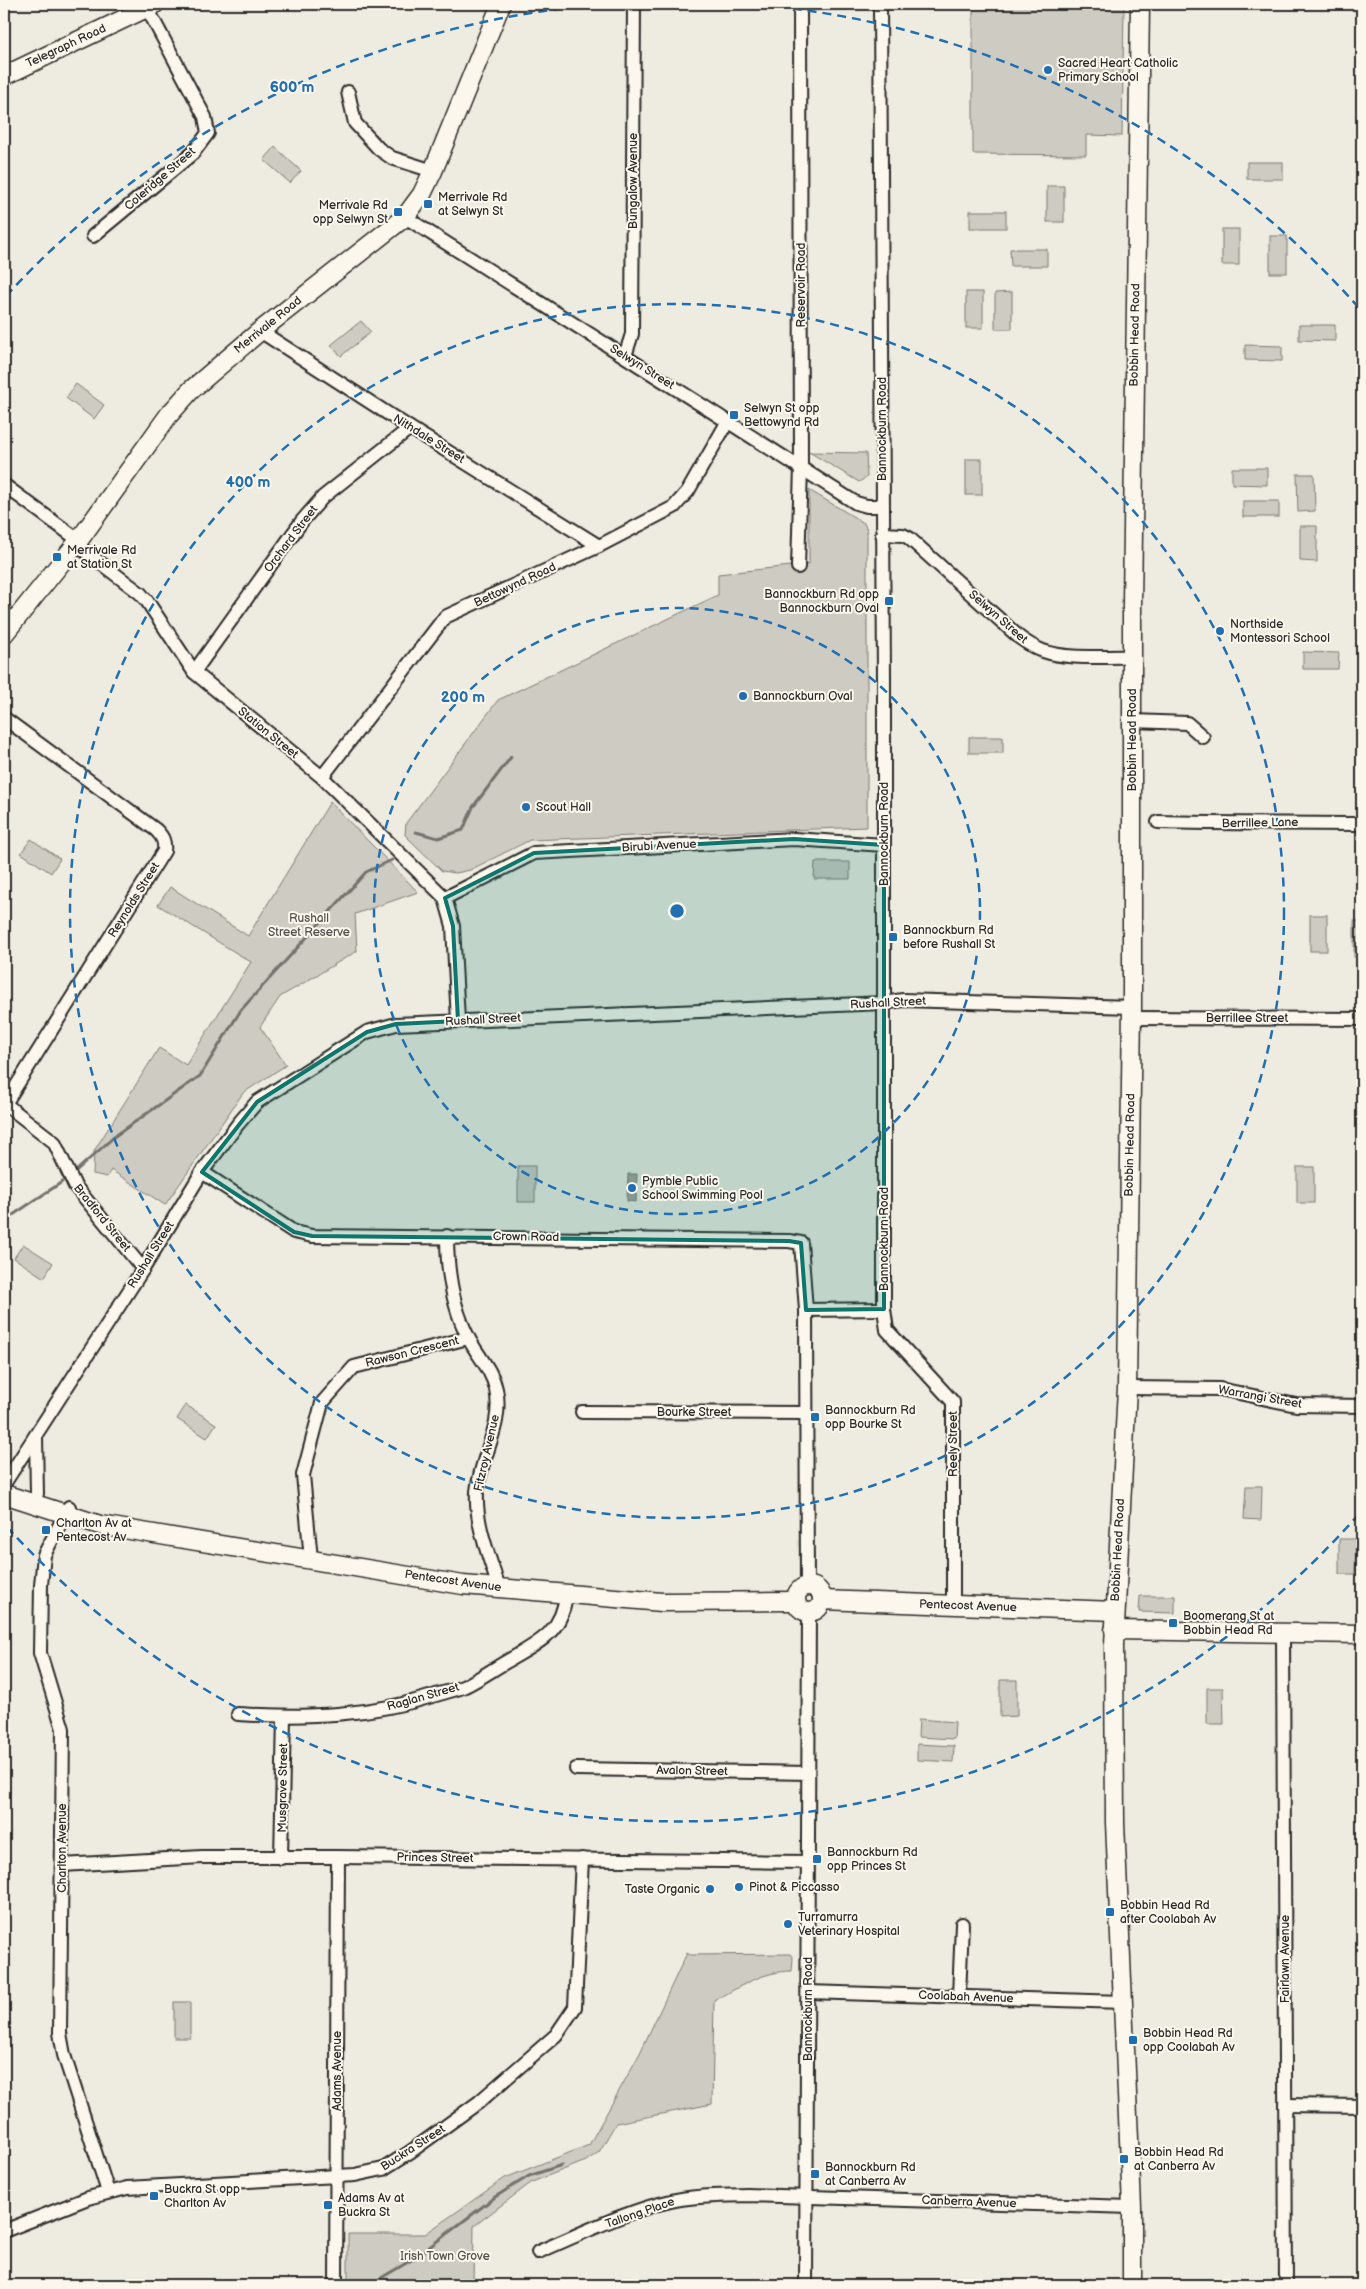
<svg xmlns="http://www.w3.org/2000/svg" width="1366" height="2289" font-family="'Balsamiq Sans',sans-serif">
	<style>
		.green { fill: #cecbc2; stroke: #7c7b76 }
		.water { fill: #a4a29a; stroke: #74726e }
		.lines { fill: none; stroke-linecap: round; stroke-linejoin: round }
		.stream { stroke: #74726e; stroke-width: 3 }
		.street-casing { stroke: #2b2b2b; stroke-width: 16 }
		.secondary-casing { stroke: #2b2b2b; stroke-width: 21 }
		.street { stroke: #fbf7ec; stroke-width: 12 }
		.secondary { stroke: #fbf7ec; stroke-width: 18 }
		.marked { fill: #0f766e; fill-opacity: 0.2; stroke: #0f766e; stroke-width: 4; stroke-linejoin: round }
		.ring { fill: none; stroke: #1f6fb2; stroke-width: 2.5; stroke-dasharray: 9 6 }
		.poi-dot { fill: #1f6fb2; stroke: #fbf7ec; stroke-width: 2 }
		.labels { text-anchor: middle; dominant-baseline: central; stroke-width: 4; stroke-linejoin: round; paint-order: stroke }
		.street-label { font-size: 12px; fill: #2b2b2b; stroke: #fbf7ec }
		.poi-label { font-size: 12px; fill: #2b2b2b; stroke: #fbf7ec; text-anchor: start }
		.park-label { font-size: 12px; fill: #545351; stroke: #fbf7ec }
		.centre { fill: #1f6fb2; stroke: #fbf7ec; stroke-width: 2.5 }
		.ring-label { font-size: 15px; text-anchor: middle; font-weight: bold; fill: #1f6fb2; stroke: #fbf7ec; stroke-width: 4; stroke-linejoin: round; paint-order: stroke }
	</style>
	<rect width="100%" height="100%" fill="#eeebe0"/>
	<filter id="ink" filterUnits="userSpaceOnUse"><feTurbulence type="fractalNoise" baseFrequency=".02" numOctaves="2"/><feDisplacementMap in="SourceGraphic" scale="10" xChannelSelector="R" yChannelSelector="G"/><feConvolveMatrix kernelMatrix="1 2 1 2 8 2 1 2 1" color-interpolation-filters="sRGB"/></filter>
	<g filter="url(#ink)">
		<g class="green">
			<polygon points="973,4 1124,4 1122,136 1086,135 1086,155 973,154"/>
			<polygon points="275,147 301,171 290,183 264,160"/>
			<rect x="1247" y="162" width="36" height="17"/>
			<rect x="1047" y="186" width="17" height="36"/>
			<rect x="970" y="211" width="36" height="17"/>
			<rect x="1222" y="229" width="17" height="36"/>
			<rect x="1270" y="236" width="17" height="37"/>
			<polygon points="1010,249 1047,249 1047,266 1011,266"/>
			<rect x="966" y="292" width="17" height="36"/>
			<polygon points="1012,292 1012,329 995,329 995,293"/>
			<polygon points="361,321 371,332 341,356 331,345"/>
			<polygon points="1299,325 1335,325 1335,341 1299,340"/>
			<polygon points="1245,345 1282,346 1282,361 1245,360"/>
			<polygon points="76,384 104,405 94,419 66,398"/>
			<polygon points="809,452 866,453 867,477 859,482"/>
			<rect x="966" y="459" width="16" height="36"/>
			<polygon points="1232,468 1267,468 1267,485 1232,484"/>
			<polygon points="1297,474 1314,474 1315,511 1298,512"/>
			<polygon points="809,490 864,523 867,530 867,827 530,840 470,870 456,873 442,871 405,835 406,823 498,700 718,595 718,574 809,564"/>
			<rect x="1243" y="501" width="36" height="16"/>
			<polygon points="1300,526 1317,526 1317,562 1300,561"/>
			<polygon points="1303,652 1339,653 1338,669 1303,669"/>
			<rect x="969" y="737" width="34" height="16"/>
			<polygon points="330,802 418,892 355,914 357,951 280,997 260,1027 286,1065 243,1093 165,1205 111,1170 107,1177 93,1174 94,1151 159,1048 186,1065 251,962 158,905 170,887 248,936"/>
			<polygon points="31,839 60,859 51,873 21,853"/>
			<polygon points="815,862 850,862 850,879 814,879"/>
			<rect x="1310" y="915" width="17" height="36"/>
			<rect x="1354" y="921" width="8" height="36"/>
			<rect x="518" y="1166" width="17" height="36"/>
			<rect x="1297" y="1167" width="17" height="36"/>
			<polygon points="23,1244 53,1263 44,1278 14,1258"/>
			<polygon points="186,1405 216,1424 207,1438 177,1419"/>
			<polygon points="1246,1486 1262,1486 1261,1520 1244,1519"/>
			<polygon points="1339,1539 1356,1539 1355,1574 1339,1574"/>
			<polygon points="1140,1596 1175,1596 1175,1613 1139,1612"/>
			<polygon points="1000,1680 1017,1680 1017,1716 1000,1717"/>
			<polygon points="1207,1688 1223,1688 1224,1724 1207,1724"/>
			<polygon points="919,1719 955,1722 954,1739 918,1737"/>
			<polygon points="917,1744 954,1746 953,1762 917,1760"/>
			<path d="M687 1953 690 1955 790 1954 793 1958 792 1971C763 1971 739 1987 714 2001L712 2104 616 2123 599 2152 586 2161 532 2182 474 2226 473 2285H348V2234H425L505 2178 589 2145 640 2053Z"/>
			<rect x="174" y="2002" width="16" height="36"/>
			<rect x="901" y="2279" width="17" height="6"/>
		</g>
		<polygon class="water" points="628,1174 637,1174 636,1202 627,1201"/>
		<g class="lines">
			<g class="stream">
				<polyline points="416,832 438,838 463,830 473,807 511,757"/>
				<polyline points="77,1170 115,1136 200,1076 241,1010 366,872 392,860"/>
				<polyline points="4,1221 62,1182"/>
				<polyline points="369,2285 415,2258 495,2197 529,2176 562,2165"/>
			</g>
			<g class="street-casing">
				<g id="street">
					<polyline points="880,4 884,676 884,1309 887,1330 953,1402 953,1605"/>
					<polyline points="348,92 355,123 379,149 392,158 433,171"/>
					<polyline points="405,217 856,503 867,506 882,506"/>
					<polyline points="93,236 193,153 208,133 205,117 147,8"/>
					<polyline points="260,331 410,428 599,546"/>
					<polyline points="625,356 632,334 634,4"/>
					<polyline points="4,485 73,536 82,549 140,593 147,601 194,672 322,777 445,898 453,926 458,1021"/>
					<path d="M882 534 903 535 909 538 1020 638C1027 643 1035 648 1043 651 1068 660 1106 656 1132 657"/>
					<polyline points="798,567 801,467 800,4"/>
					<polyline points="194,672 302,521 323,497 410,428"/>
					<path d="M4 718 156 830C163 837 165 842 164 851L5 1104"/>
					<polyline points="1133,721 1187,723 1203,737"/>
					<polyline points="322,777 445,617 599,546 674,507 688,491 728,421"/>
					<path d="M1158 822C1226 824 1294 823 1362 824"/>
					<polyline points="445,898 534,853 794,839 884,845"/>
					<polyline points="1132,1018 1362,1019"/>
					<polyline points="4,1103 54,1142 75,1186 143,1269"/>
					<polyline points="202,1172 294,1232 312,1236 789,1241 801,1243 806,1310 807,1587"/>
					<path d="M447 1236C447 1271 453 1308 469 1339 478 1356 492 1370 496 1389 504 1426 480 1457 477 1492 475 1524 490 1558 499 1588"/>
					<polyline points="806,1310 884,1309"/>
					<polyline points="1127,1388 1220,1389 1296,1405 1362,1406"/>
					<polyline points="582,1412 806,1413"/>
					<polyline points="36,1436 37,1494"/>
					<polyline points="4,1484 143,1269 202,1172 238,1124 257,1102 367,1032 396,1024 884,1003 903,1000 1132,1007"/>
					<polyline points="69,1507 44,1555 41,1585 40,1653 63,1729 60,2033 64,2055 108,2192"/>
					<polyline points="311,1559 303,1475 322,1403 354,1367 468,1338"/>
					<polyline points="1283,1633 1286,2285"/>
					<path d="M238 1714C305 1718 371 1716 436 1695 445 1692 456 1690 465 1686 481 1678 495 1668 511 1659 540 1642 563 1631 566 1594"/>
					<polyline points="576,1769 808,1773"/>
					<polyline points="281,1858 284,1717"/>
					<polyline points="62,1865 202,1857 338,1857 808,1862"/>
					<polyline points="808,1992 1123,2002"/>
					<polyline points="959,1996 962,1924"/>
					<polyline points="1285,2105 1362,2106"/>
					<polyline points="4,2231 88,2198 127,2188 355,2175 383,2169 410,2152 479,2102 556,2035 575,2007 582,1859"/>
					<path d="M538 2252C581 2234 626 2211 671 2201 696 2195 722 2196 747 2195L1132 2207"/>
					<polyline points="336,2285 338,1857"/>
					<polyline points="806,2285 809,1612"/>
				</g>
			</g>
			<g class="secondary-casing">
				<g id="secondary">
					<polyline points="4,76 155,4"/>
					<polyline points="4,634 77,543 168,416 191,390 260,331 405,217 422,194 433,171 501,4"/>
					<polyline points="4,1494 100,1525 463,1585 662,1602 796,1601"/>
					<circle cx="809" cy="1599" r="13"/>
					<polyline points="822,1600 1115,1611"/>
					<polyline points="1114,1630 1362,1634"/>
					<polyline points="1132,2285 1132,2207 1115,1823 1114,1645 1127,1388 1132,1007 1132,605 1140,4"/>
				</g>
			</g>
			<use href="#street" class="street"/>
			<use href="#secondary" class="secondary"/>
		</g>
	</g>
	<path class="marked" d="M794 839 884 845V1309L806 1310 801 1243 789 1241 312 1236 294 1232 202 1172 257 1102 367 1032 396 1024 458 1021 453 926 445 898 534 853Z"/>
	<g class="ring">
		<circle cx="677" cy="911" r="303"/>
		<circle cx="677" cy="911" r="607"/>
		<path d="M1359 1514A910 910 0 0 1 6 1526M6 296A910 910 0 0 1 606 4M748 4A910 910 0 0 1 1359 308"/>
	</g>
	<g class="poi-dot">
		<circle cx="1048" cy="70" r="5"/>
		<rect x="423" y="199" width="10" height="10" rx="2.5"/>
		<rect x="393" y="207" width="10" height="10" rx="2.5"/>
		<rect x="729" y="410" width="10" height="10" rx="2.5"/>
		<rect x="52" y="552" width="10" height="10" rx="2.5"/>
		<rect x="884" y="596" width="10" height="10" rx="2.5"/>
		<circle cx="1220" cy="631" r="5"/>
		<circle cx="743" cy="696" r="5"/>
		<circle cx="526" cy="807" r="5"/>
		<rect x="888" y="932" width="10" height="10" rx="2.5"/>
		<circle cx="632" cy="1188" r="5"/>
		<rect x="810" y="1412" width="10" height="10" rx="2.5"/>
		<rect x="41" y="1525" width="10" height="10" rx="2.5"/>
		<rect x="1168" y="1618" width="10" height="10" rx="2.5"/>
		<rect x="812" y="1854" width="10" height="10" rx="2.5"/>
		<circle cx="739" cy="1887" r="5"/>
		<circle cx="710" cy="1889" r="5"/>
		<rect x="1105" y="1907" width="10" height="10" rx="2.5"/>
		<circle cx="788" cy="1924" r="5"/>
		<rect x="1128" y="2035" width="10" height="10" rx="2.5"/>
		<rect x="1119" y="2154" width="10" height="10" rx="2.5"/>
		<rect x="810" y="2169" width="10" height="10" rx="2.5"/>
		<rect x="149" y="2191" width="10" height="10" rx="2.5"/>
		<rect x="323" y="2200" width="10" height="10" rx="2.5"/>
	</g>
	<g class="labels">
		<g class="street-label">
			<text transform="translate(66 46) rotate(-25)">Telegraph Road</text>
			<text transform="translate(160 179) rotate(-41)">Coleridge Street</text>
			<text transform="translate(633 181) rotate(-90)">Bungalow Avenue</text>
			<text transform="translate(801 285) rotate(-90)">Reservoir Road</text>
			<text transform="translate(268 325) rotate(-39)">Merrivale Road</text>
			<text transform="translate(1135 335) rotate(-89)">Bobbin Head Road</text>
			<text transform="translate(642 367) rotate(32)">Selwyn Street</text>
			<text transform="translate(882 429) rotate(-90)">Bannockburn Road</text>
			<text transform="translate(429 439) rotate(32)">Nithdale Street</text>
			<text transform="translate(291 539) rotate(-53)">Orchard Street</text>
			<text transform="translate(515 585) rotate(-25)">Bettowynd Road</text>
			<text transform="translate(998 617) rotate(41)">Selwyn Street</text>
			<text transform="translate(268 733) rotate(39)">Station Street</text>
			<text transform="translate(1132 740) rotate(-90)">Bobbin Head Road</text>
			<text transform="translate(1260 823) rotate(-1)">Berrillee Lane</text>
			<text transform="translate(884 834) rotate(-90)">Bannockburn Road</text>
			<text transform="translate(659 846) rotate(-3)">Birubi Avenue</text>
			<text transform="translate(134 900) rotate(-58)">Reynolds Street</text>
			<text transform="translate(888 1003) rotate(-3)">Rushall Street</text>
			<text x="1247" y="1018">Berrillee Street</text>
			<text transform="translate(483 1020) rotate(-3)">Rushall Street</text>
			<text transform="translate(1130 1145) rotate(-89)">Bobbin Head Road</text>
			<text transform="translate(102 1218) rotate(51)">Bradford Street</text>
			<text transform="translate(526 1237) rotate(1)">Crown Road</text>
			<text transform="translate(884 1239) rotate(-90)">Bannockburn Road</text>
			<text transform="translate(151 1255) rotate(-58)">Rushall Street</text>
			<text transform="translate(412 1352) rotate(-14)">Rawson Crescent</text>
			<text transform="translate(1260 1397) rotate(10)">Warrangi Street</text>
			<text x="694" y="1412">Bourke Street</text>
			<text transform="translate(953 1444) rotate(-90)">Reely Street</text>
			<text transform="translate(487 1453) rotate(-77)">Fitzroy Avenue</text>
			<text transform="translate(1118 1550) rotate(-87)">Bobbin Head Road</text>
			<text transform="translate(453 1581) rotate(8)">Pentecost Avenue</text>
			<text transform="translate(968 1606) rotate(2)">Pentecost Avenue</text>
			<text transform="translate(423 1697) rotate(-16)">Raglan Street</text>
			<text transform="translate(692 1771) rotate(1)">Avalon Street</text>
			<text transform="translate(283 1788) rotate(-89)">Musgrave Street</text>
			<text transform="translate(62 1848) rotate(-90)">Charlton Avenue</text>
			<text transform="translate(435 1858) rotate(1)">Princes Street</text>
			<text transform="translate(1285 1959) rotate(-90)">Fairlawn Avenue</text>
			<text transform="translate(966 1997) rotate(2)">Coolabah Avenue</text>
			<text transform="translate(808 2009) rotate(-90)">Bannockburn Road</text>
			<text transform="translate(337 2071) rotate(-90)">Adams Avenue</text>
			<text transform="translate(413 2148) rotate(-33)">Buckra Street</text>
			<text transform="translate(969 2202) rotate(2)">Canberra Avenue</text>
			<text transform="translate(640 2213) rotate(-19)">Tallong Place</text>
		</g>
		<g class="poi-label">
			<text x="1058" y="63">Sacred Heart Catholic<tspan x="1058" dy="14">Primary School</tspan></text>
			<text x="438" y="197">Merrivale Rd<tspan x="438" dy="14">at Selwyn St</tspan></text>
			<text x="388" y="205" text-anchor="end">Merrivale Rd<tspan x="388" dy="14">opp Selwyn St</tspan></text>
			<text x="744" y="408">Selwyn St opp<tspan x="744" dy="14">Bettowynd Rd</tspan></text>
			<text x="67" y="550">Merrivale Rd<tspan x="67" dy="14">at Station St</tspan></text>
			<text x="879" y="594" text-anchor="end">Bannockburn Rd opp<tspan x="879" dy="14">Bannockburn Oval</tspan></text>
			<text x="1230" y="624">Northside<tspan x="1230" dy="14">Montessori School</tspan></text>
			<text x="753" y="696">Bannockburn Oval</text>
			<text x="536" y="807">Scout Hall</text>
			<text x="903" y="930">Bannockburn Rd<tspan x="903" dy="14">before Rushall St</tspan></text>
			<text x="642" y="1181">Pymble Public<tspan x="642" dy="14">School Swimming Pool</tspan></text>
			<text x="825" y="1410">Bannockburn Rd<tspan x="825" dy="14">opp Bourke St</tspan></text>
			<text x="56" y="1523">Charlton Av at<tspan x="56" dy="14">Pentecost Av</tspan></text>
			<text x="1183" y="1616">Boomerang St at<tspan x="1183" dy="14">Bobbin Head Rd</tspan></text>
			<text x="827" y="1852">Bannockburn Rd<tspan x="827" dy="14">opp Princes St</tspan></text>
			<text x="749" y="1887">Pinot &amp; Piccasso</text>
			<text x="700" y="1889" text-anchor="end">Taste Organic</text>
			<text x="1120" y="1905">Bobbin Head Rd<tspan x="1120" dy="14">after Coolabah Av</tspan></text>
			<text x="798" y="1917">Turramurra<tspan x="798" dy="14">Veterinary Hospital</tspan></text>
			<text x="1143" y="2033">Bobbin Head Rd<tspan x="1143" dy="14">opp Coolabah Av</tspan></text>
			<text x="1134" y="2152">Bobbin Head Rd<tspan x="1134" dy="14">at Canberra Av</tspan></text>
			<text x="825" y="2167">Bannockburn Rd<tspan x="825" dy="14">at Canberra Av</tspan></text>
			<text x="164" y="2189">Buckra St opp<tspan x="164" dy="14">Charlton Av</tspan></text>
			<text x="338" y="2198">Adams Av at<tspan x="338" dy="14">Buckra St</tspan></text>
		</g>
		<g class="park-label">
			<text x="309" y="918">Rushall<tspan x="309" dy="14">Street Reserve</tspan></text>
			<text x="445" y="2256">Irish Town Grove</text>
		</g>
	</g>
	<circle cx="677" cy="911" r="8" class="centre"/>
	<g class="ring-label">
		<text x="292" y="92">600 m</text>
		<text x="248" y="487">400 m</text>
		<text x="463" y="702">200 m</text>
	</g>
	<rect width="1366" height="2289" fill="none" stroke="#fbf7ec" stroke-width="20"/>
	<rect x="10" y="10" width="1346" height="2269" fill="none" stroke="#2b2b2b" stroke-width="2" filter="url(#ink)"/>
</svg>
